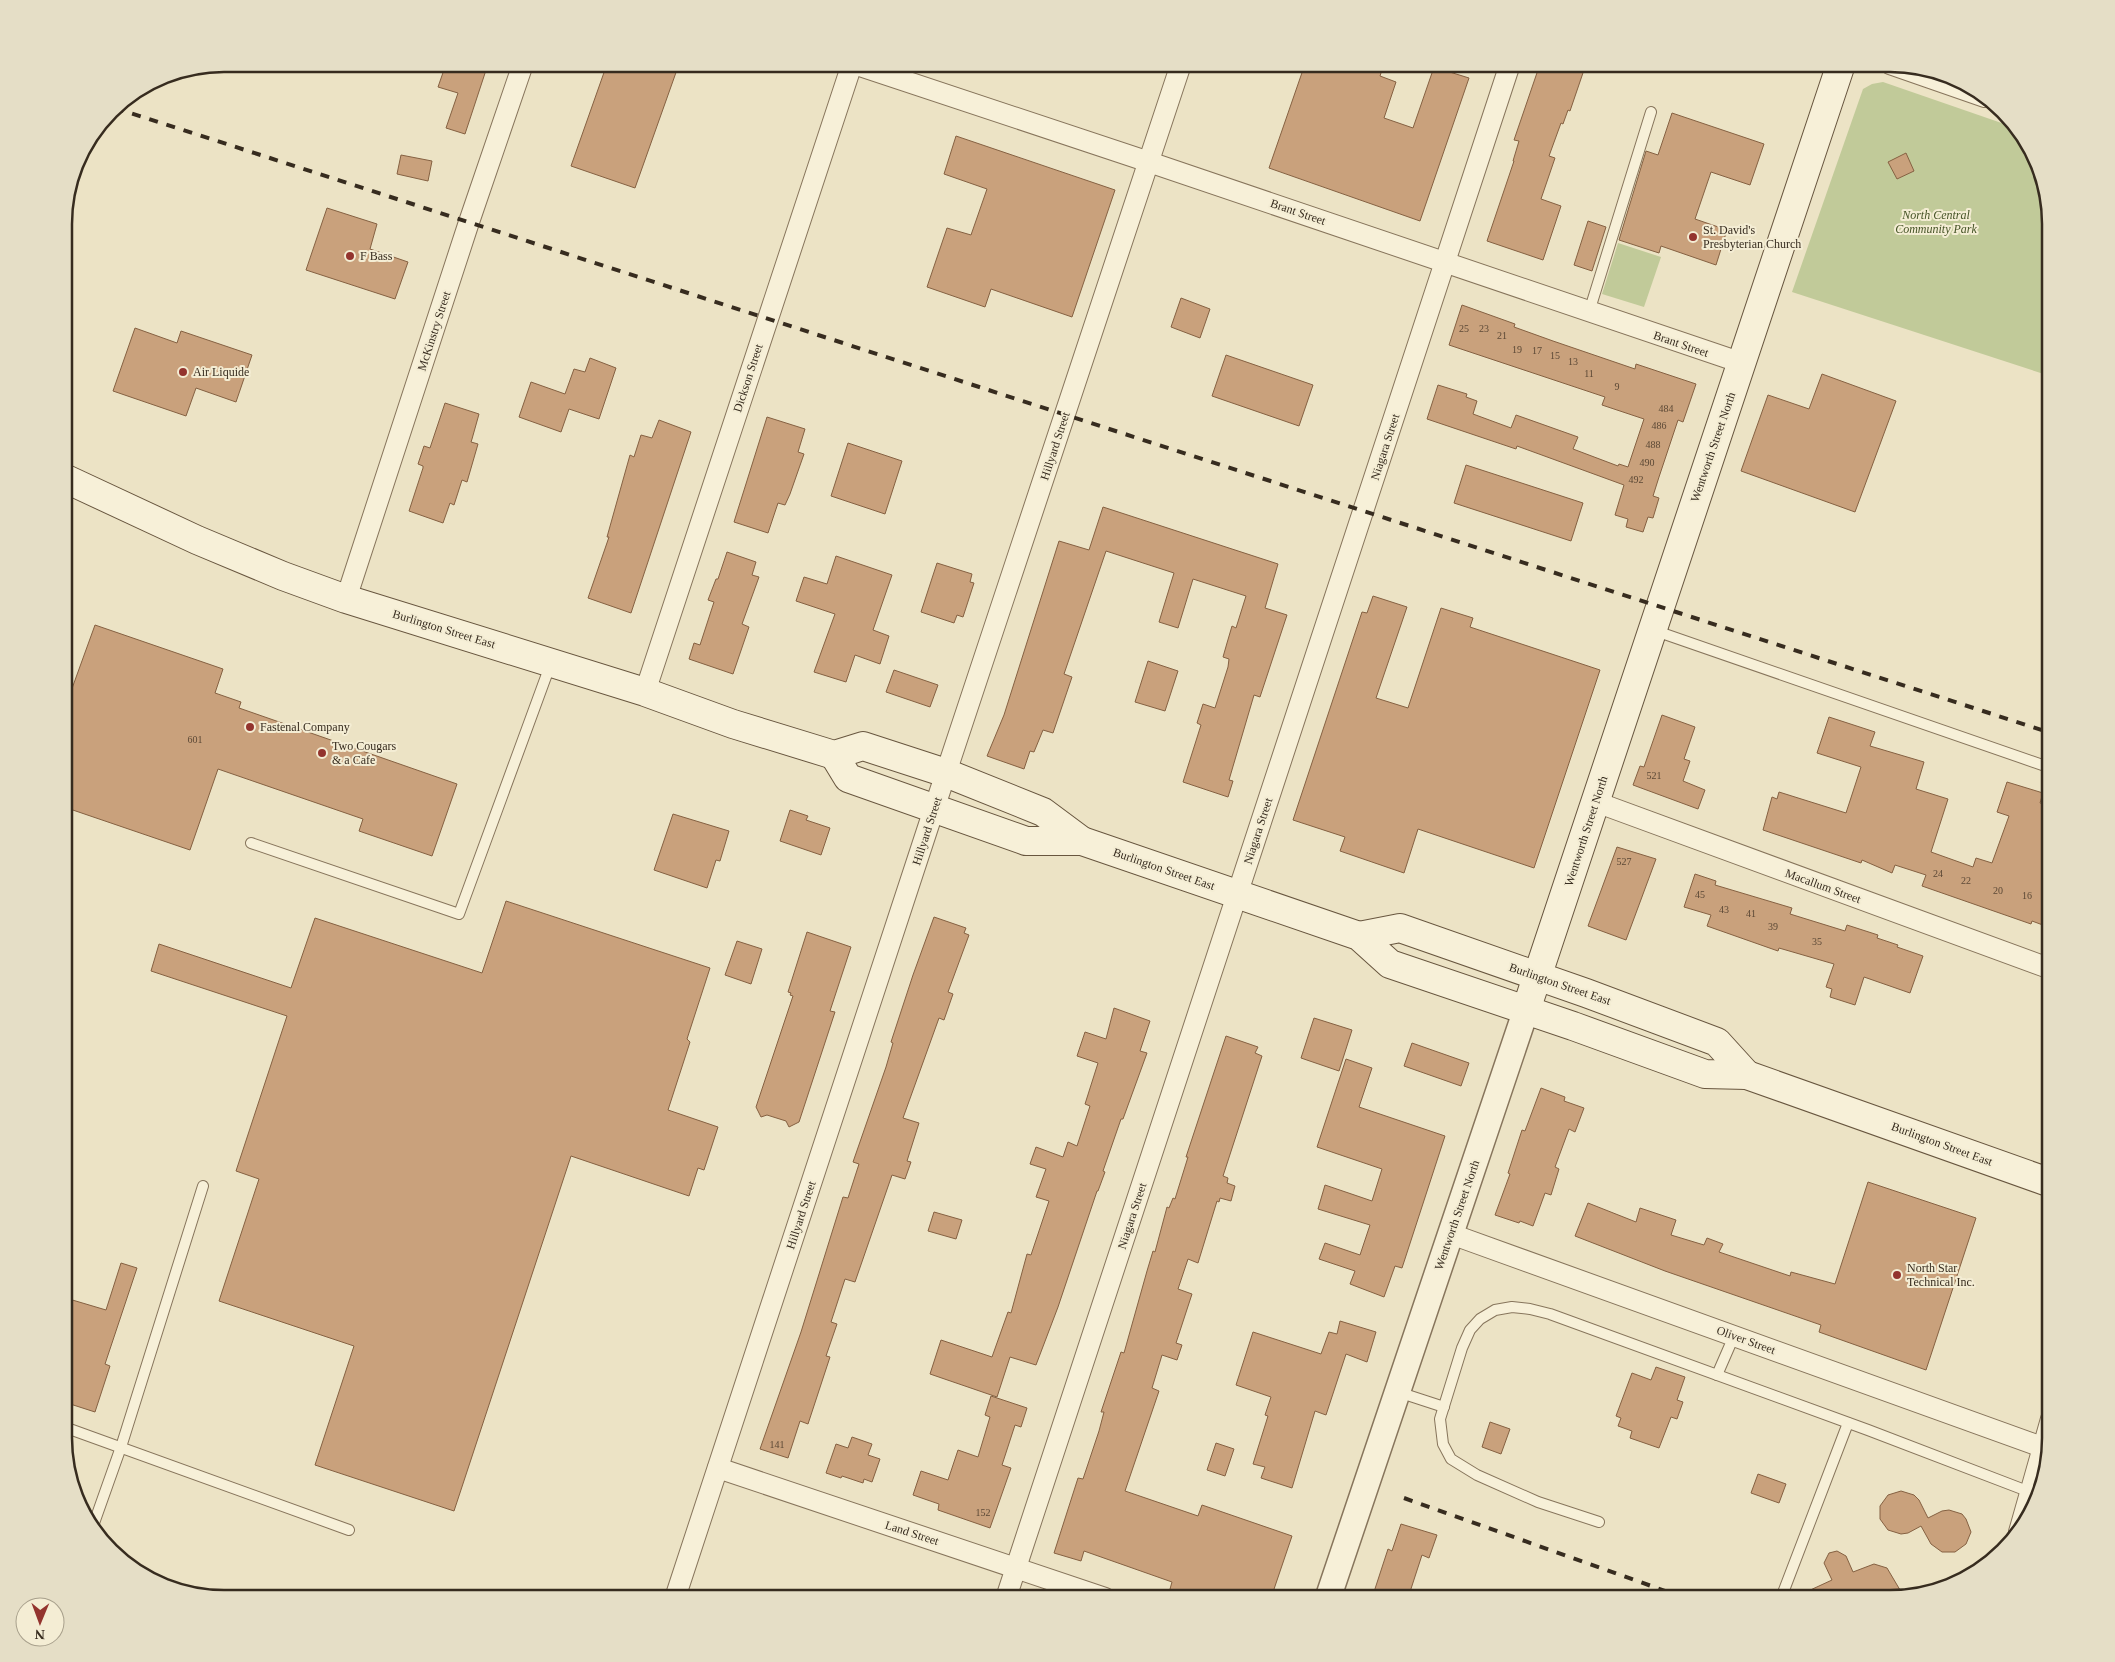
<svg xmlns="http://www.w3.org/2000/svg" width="2115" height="1662" font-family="'Times New Roman',serif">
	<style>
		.green { fill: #c1ca99 }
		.building { fill: #c9a17c; stroke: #856142 }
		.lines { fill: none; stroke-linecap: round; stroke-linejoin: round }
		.service-casing { stroke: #87755c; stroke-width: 12 }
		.minor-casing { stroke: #87755c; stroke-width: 22 }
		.tertiary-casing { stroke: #87755c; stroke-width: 28 }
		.secondary-casing { stroke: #68563f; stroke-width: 30 }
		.service { stroke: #f7f0d8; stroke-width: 10 }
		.minor { stroke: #f7f0d8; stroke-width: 20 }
		.tertiary { stroke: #f7f0d8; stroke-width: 25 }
		.secondary { stroke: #f7f0d8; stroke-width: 28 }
		.rail { stroke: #372c1f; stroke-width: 4; stroke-dasharray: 9 9; stroke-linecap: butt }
		.poi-dot { fill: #93342e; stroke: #f4edd4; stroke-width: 2 }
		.labels { text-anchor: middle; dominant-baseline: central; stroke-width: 4; stroke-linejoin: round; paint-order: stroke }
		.number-label { font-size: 10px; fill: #5c4936 }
		.street-label { font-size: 12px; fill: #372c1f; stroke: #f4edd4 }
		.park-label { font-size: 12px; font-style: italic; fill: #455326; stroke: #f4edd4 }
		.poi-label { font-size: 12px; fill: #372c1f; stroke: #f4edd4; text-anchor: start }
		.rim { fill: none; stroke: #372c1f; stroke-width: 2.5 }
	</style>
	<rect width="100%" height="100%" fill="#ece3c5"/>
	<g class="green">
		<polygon points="1883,82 2016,128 2035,153 2051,224 2051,371 2050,376 1792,292 1863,89 1872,84"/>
		<polygon points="1618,243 1661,257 1644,307 1602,294"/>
	</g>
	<g class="building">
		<polygon points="446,64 488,64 465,134 446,128 458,93 438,87"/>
		<polygon points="607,64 679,64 635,188 571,166"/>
		<polygon points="1305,64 1384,64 1380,76 1396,82 1384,118 1413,128 1433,70 1439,72 1440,69 1469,78 1420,221 1269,168"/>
		<polygon points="1540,64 1586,64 1570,111 1568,110 1563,124 1561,123 1549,156 1555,158 1541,199 1561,206 1543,260 1487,241 1514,161 1513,161 1519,141 1514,140"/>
		<polygon points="1672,113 1764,144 1750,185 1711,172 1695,219 1727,230 1716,265 1661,246 1659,253 1619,240 1646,151 1658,155"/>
		<polygon points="956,136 1115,190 1072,317 991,289 985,307 927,287 947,228 971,235 987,189 944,174"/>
		<polygon points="1906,153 1914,171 1897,179 1888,162"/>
		<polygon points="401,155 432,161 428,181 397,174"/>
		<polygon points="327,208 377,224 370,249 408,262 395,299 306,270"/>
		<polygon points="1588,221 1606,227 1592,271 1574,265"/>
		<polygon points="1181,298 1210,309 1200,338 1171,327"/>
		<polygon points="1462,305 1515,324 1514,327 1553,341 1635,369 1636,364 1696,384 1683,422 1678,420 1659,477 1653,496 1659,498 1653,518 1648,517 1643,532 1626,527 1628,519 1615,515 1624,485 1517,446 1516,449 1427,419 1438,385 1467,394 1466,397 1477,401 1473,414 1511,428 1516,415 1578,437 1573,449 1618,466 1619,464 1628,467 1644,419 1602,405 1605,397 1449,345"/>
		<polygon points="135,328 177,343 181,331 252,355 236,402 196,388 186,416 113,391"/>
		<polygon points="1226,355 1313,385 1299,426 1212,396"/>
		<polygon points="590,358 616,368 599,419 569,409 561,432 519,417 531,382 565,394 574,369 585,372"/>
		<polygon points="1822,374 1896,401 1855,512 1741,471 1768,395 1809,409"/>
		<polygon points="445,403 479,414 472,439 471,442 478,444 467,482 462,480 454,505 450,503 443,523 409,511 423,468 423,466 418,464 424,446 430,448"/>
		<polygon points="767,417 805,429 798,452 804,454 790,494 785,505 778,503 768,533 734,522"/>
		<polygon points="659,420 691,432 631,613 588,598 609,537 607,537 630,455 634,457 641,435 652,438"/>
		<polygon points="848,443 902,461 885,514 831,496"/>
		<polygon points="1466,465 1583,503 1571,541 1454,503"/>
		<polygon points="1103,507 1278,564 1265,608 1287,615 1260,697 1254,695 1229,780 1233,781 1228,797 1183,782 1201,725 1197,723 1203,704 1215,708 1228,667 1229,659 1223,657 1227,643 1232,626 1236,628 1246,596 1193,579 1178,628 1159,622 1174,573 1106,551 1064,674 1072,677 1053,733 1043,730 1034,752 1030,751 1024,769 987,756 1004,715 1059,541 1089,550"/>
		<polygon points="727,552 756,562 752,575 759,577 742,624 749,627 733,674 689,659 694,643 700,645 714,602 708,600 716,579 718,579"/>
		<polygon points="836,556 892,575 873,630 889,636 880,664 855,655 846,682 814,672 835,614 796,601 804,577 827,584"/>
		<polygon points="937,563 972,574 970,582 974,583 963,617 957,615 954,623 921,612"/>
		<polygon points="1373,596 1407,607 1376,698 1408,708 1441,608 1473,618 1470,627 1600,670 1534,868 1418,829 1404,873 1340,851 1345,837 1293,820 1362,612 1367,613"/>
		<polygon points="95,625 223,669 215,693 241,702 239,708 457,784 432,856 359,831 363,819 218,769 190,850 64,807 64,692 70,694"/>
		<polygon points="1148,661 1178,671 1165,711 1135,702"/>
		<polygon points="894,670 938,685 930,707 886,692"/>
		<polygon points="1662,715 1695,727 1684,759 1690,761 1683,781 1705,790 1698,809 1633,785 1640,766 1644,767"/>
		<polygon points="1829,717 1875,732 1870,746 1924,762 1916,789 1948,799 1931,852 1973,867 1976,858 1992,863 2009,816 1997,812 2007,782 2043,793 2040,803 2051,806 2051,928 2032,921 2031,924 1922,886 1926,875 1895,865 1892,873 1862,860 1861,863 1763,830 1772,797 1777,799 1779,792 1846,813 1861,767 1817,753"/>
		<polygon points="790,810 808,816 806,820 830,828 821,855 780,841"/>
		<polygon points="673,814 729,831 720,861 716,860 707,888 654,870"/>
		<polygon points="1617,847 1656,859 1626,940 1588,926"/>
		<polygon points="1695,874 1716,881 1715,885 1792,908 1790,914 1845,931 1847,925 1878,935 1877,938 1898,945 1897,947 1923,956 1910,993 1864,977 1855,1005 1830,997 1832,989 1826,987 1834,964 1779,948 1778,951 1707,926 1711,915 1684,907"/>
		<polygon points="506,901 710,968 687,1039 690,1042 668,1110 718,1127 704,1170 698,1168 689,1196 571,1156 454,1511 315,1465 354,1346 219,1301 259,1179 236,1171 287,1016 151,971 159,944 291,988 315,918 482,973"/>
		<polygon points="934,917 966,928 964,933 969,935 948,992 953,994 944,1020 939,1018 903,1118 919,1123 907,1161 911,1162 905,1179 892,1175 855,1282 845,1279 831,1322 837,1324 826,1356 830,1357 808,1424 800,1421 788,1458 760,1449 801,1332 843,1197 848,1198 859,1164 853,1162 886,1067 893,1043 891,1042 913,975"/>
		<polygon points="807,932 851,947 830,1011 835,1012 799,1122 789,1127 786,1121 767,1115 761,1117 756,1107 793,996 790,995 791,993 788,992"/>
		<polygon points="737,941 762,949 751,984 725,975"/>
		<polygon points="1114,1008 1150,1021 1140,1051 1147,1053 1123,1119 1121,1119 1103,1171 1105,1172 1098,1191 1097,1191 1058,1307 1036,1365 1010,1357 997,1397 930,1374 941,1340 992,1357 1008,1312 1011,1313 1027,1254 1031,1255 1049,1201 1036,1197 1046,1169 1030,1164 1036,1147 1063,1157 1068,1142 1077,1146 1090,1106 1085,1104 1098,1063 1077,1056 1085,1032 1106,1039"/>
		<polygon points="1314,1018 1352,1030 1339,1071 1301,1058"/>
		<polygon points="1226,1036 1258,1047 1255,1053 1262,1056 1223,1176 1228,1178 1227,1183 1235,1186 1231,1201 1220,1198 1219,1202 1217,1201 1198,1263 1188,1259 1178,1289 1192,1294 1176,1343 1182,1345 1177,1360 1162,1355 1152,1388 1159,1391 1125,1491 1198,1516 1202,1505 1292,1536 1271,1598 1198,1598 1170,1589 1172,1582 1084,1551 1081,1561 1054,1553 1078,1478 1083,1479 1099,1431 1104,1412 1101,1412 1121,1352 1124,1353 1147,1271 1153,1251 1155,1252 1167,1207 1169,1208 1173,1198 1175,1199 1188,1157 1186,1157"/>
		<polygon points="1412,1043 1469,1063 1461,1086 1404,1066"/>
		<polygon points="1346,1059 1372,1068 1359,1107 1445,1136 1402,1268 1395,1266 1384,1297 1350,1284 1355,1271 1319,1259 1325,1243 1360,1255 1370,1225 1318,1209 1325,1185 1372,1201 1382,1169 1317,1147"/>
		<polygon points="1541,1088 1565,1097 1564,1101 1584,1108 1575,1132 1569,1129 1555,1167 1559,1169 1551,1195 1545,1193 1533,1226 1520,1221 1519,1223 1495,1215 1510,1174 1508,1173 1522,1130 1525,1131"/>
		<polygon points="1868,1182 1976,1218 1926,1370 1819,1332 1821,1325 1665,1271 1575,1236 1588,1203 1636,1222 1640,1208 1676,1220 1671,1235 1704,1245 1707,1238 1723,1244 1719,1252 1790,1276 1791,1272 1835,1284"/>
		<polygon points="934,1212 962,1220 956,1239 928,1231"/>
		<polygon points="121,1263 137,1268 105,1364 110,1366 95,1412 64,1402 64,1314 69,1299 106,1310"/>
		<polygon points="1340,1321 1376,1332 1367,1362 1346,1354 1326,1415 1315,1411 1292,1488 1261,1478 1265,1467 1253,1464 1268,1416 1265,1415 1271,1397 1236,1385 1253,1332 1321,1354 1329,1332 1337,1334"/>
		<polygon points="1656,1367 1685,1377 1677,1400 1683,1402 1677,1419 1671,1417 1659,1448 1630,1438 1632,1431 1618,1426 1621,1418 1616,1416 1632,1373 1651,1380"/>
		<polygon points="991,1396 1027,1408 1021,1427 1015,1425 1002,1465 1011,1468 990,1528 938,1510 939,1504 913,1495 921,1471 948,1480 958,1450 978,1457 990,1417 985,1415"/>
		<polygon points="1490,1422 1510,1429 1501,1454 1482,1447"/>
		<polygon points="852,1437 872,1444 868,1455 880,1459 872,1482 864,1479 863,1483 842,1476 841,1478 826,1473 836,1444 848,1448"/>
		<polygon points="1216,1443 1234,1449 1225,1476 1207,1470"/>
		<polygon points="1758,1474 1786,1484 1779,1503 1751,1493"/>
		<polygon points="1901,1491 1914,1495 1919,1500 1928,1518 1942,1511 1949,1510 1962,1514 1966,1519 1971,1532 1966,1544 1955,1552 1942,1552 1931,1544 1921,1526 1908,1533 1901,1534 1888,1530 1880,1519 1880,1506 1888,1495"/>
		<polygon points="1401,1524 1437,1535 1429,1558 1422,1555 1408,1598 1372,1598 1388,1549 1392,1551"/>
		<polygon points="1837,1551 1846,1556 1853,1572 1874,1564 1887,1568 1903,1595 1891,1598 1793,1598 1832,1580 1824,1563 1829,1553"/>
	</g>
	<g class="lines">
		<g class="service-casing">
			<g id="service">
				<polyline points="1589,312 1651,112"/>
				<polyline points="1653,630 2051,768"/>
				<polyline points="251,843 459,914 551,663"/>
				<polyline points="1717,1375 1734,1336"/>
				<polyline points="1398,1392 1444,1407"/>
				<polyline points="64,1427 349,1530"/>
				<polyline points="1599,1522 1538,1502 1477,1475 1451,1459 1443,1444 1440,1419 1462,1348 1470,1330 1480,1319 1495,1310 1512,1307 1530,1309 1550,1314 1868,1430 2030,1492"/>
				<polyline points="93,1526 121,1447 203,1186"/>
				<polyline points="1781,1598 1848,1423"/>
			</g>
		</g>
		<g class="minor-casing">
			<g id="minor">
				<polyline points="854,64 1149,162 1742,363"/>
				<polyline points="1890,64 1985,97"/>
				<polyline points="346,599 469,222 523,64"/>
				<polyline points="645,692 852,64"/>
				<polyline points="1596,802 2051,969"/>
				<polyline points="1451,1234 2042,1447"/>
				<polyline points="718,1468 1105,1598"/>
				<polyline points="2019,1532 2051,1419"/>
				<polyline points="675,1598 934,809 1181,64"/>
				<polyline points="1006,1598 1510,64"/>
			</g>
		</g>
		<g class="tertiary-casing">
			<polyline id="tertiary" points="1328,1598 1526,1010"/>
		</g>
		<g class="secondary-casing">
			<g id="secondary">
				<polyline points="64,478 197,540 283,576 346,599 645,692 733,724 834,755 863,746 946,773 1043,812 1082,841 1359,936 1390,964 1573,1026 1705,1074 1747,1075 2051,1183"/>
				<polyline points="834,755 848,778 1026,841 1082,841"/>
				<polyline points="1359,936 1400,928 1586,993 1717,1042 1747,1075"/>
				<polyline points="1526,1010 1841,64"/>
			</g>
		</g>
		<use href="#service" class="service"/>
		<use href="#minor" class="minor"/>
		<use href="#tertiary" class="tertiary"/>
		<use href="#secondary" class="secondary"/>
		<g class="rail">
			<polyline points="115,108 2051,733"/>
			<polyline points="1404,1498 1685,1598"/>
		</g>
	</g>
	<g class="poi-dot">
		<circle cx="1693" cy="237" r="5"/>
		<circle cx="350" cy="256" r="5"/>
		<circle cx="183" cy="372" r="5"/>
		<circle cx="250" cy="727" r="5"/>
		<circle cx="322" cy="753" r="5"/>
		<circle cx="1897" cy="1275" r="5"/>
	</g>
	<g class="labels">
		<g class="number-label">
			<text x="1464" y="328">25</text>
			<text x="1484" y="328">23</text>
			<text x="1502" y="335">21</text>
			<text x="1517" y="349">19</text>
			<text x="1537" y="350">17</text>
			<text x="1555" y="355">15</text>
			<text x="1573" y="361">13</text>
			<text x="1589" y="373">11</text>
			<text x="1617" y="386">9</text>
			<text x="1666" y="408">484</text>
			<text x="1659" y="425">486</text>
			<text x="1653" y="444">488</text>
			<text x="1647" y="462">490</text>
			<text x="1636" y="479">492</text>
			<text x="195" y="739">601</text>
			<text x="1654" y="775">521</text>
			<text x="1624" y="861">527</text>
			<text x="1938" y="873">24</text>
			<text x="1966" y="880">22</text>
			<text x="1998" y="890">20</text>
			<text x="1700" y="894">45</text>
			<text x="2027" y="895">16</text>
			<text x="1724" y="909">43</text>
			<text x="1751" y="913">41</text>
			<text x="1773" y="926">39</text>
			<text x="1817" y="941">35</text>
			<text x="777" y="1444">141</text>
			<text x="983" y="1512">152</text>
		</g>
		<g class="street-label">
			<text transform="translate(1298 212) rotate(19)">Brant Street</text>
			<text transform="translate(434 331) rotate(-72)">McKinstry Street</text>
			<text transform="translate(1681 344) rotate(19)">Brant Street</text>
			<text transform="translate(748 378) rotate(-72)">Dickson Street</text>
			<text transform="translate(1055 446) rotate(-72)">Hillyard Street</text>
			<text transform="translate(1385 447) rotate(-72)">Niagara Street</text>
			<text transform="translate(1713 447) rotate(-71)">Wentworth Street North</text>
			<text transform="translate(444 629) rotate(17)">Burlington Street East</text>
			<text transform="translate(927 831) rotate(-72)">Hillyard Street</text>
			<text transform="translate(1258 831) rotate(-72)">Niagara Street</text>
			<text transform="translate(1586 831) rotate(-72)">Wentworth Street North</text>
			<text transform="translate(1164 869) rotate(19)">Burlington Street East</text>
			<text transform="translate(1823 886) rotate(20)">Macallum Street</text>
			<text transform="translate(1560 984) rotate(19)">Burlington Street East</text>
			<text transform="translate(1942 1144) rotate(20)">Burlington Street East</text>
			<text transform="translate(801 1215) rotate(-72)">Hillyard Street</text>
			<text transform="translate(1457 1215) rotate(-71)">Wentworth Street North</text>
			<text transform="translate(1132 1216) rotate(-72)">Niagara Street</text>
			<text transform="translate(1746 1340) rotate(20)">Oliver Street</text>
			<text transform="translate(912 1533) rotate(18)">Land Street</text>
		</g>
		<g class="park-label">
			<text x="1936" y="215">North Central<tspan x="1936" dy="14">Community Park</tspan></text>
		</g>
		<g class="poi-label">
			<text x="1703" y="230">St. David's<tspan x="1703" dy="14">Presbyterian Church</tspan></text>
			<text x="360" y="256">F Bass</text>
			<text x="193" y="372">Air Liquide</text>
			<text x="260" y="727">Fastenal Company</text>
			<text x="332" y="746">Two Cougars<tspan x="332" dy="14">&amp; a Cafe</tspan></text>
			<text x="1907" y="1268">North Star<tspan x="1907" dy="14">Technical Inc.</tspan></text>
		</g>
	</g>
	<path d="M0 0H2115V1662H0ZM224 72H1890A152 152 0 0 1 2042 224V1438A152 152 0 0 1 1890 1590H224A152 152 0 0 1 72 1438V224A152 152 0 0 1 224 72Z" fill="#e5dec6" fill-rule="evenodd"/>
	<path class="rim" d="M224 72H1890A152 152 0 0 1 2042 224V1438A152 152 0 0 1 1890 1590H224A152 152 0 0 1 72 1438V224A152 152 0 0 1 224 72Z"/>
	<g transform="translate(40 1622) rotate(181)"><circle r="24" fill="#f4edd4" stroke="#a8a08c"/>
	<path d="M0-4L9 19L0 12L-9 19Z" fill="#93342e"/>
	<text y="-8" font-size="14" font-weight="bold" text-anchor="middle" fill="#372c1f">N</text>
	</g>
</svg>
